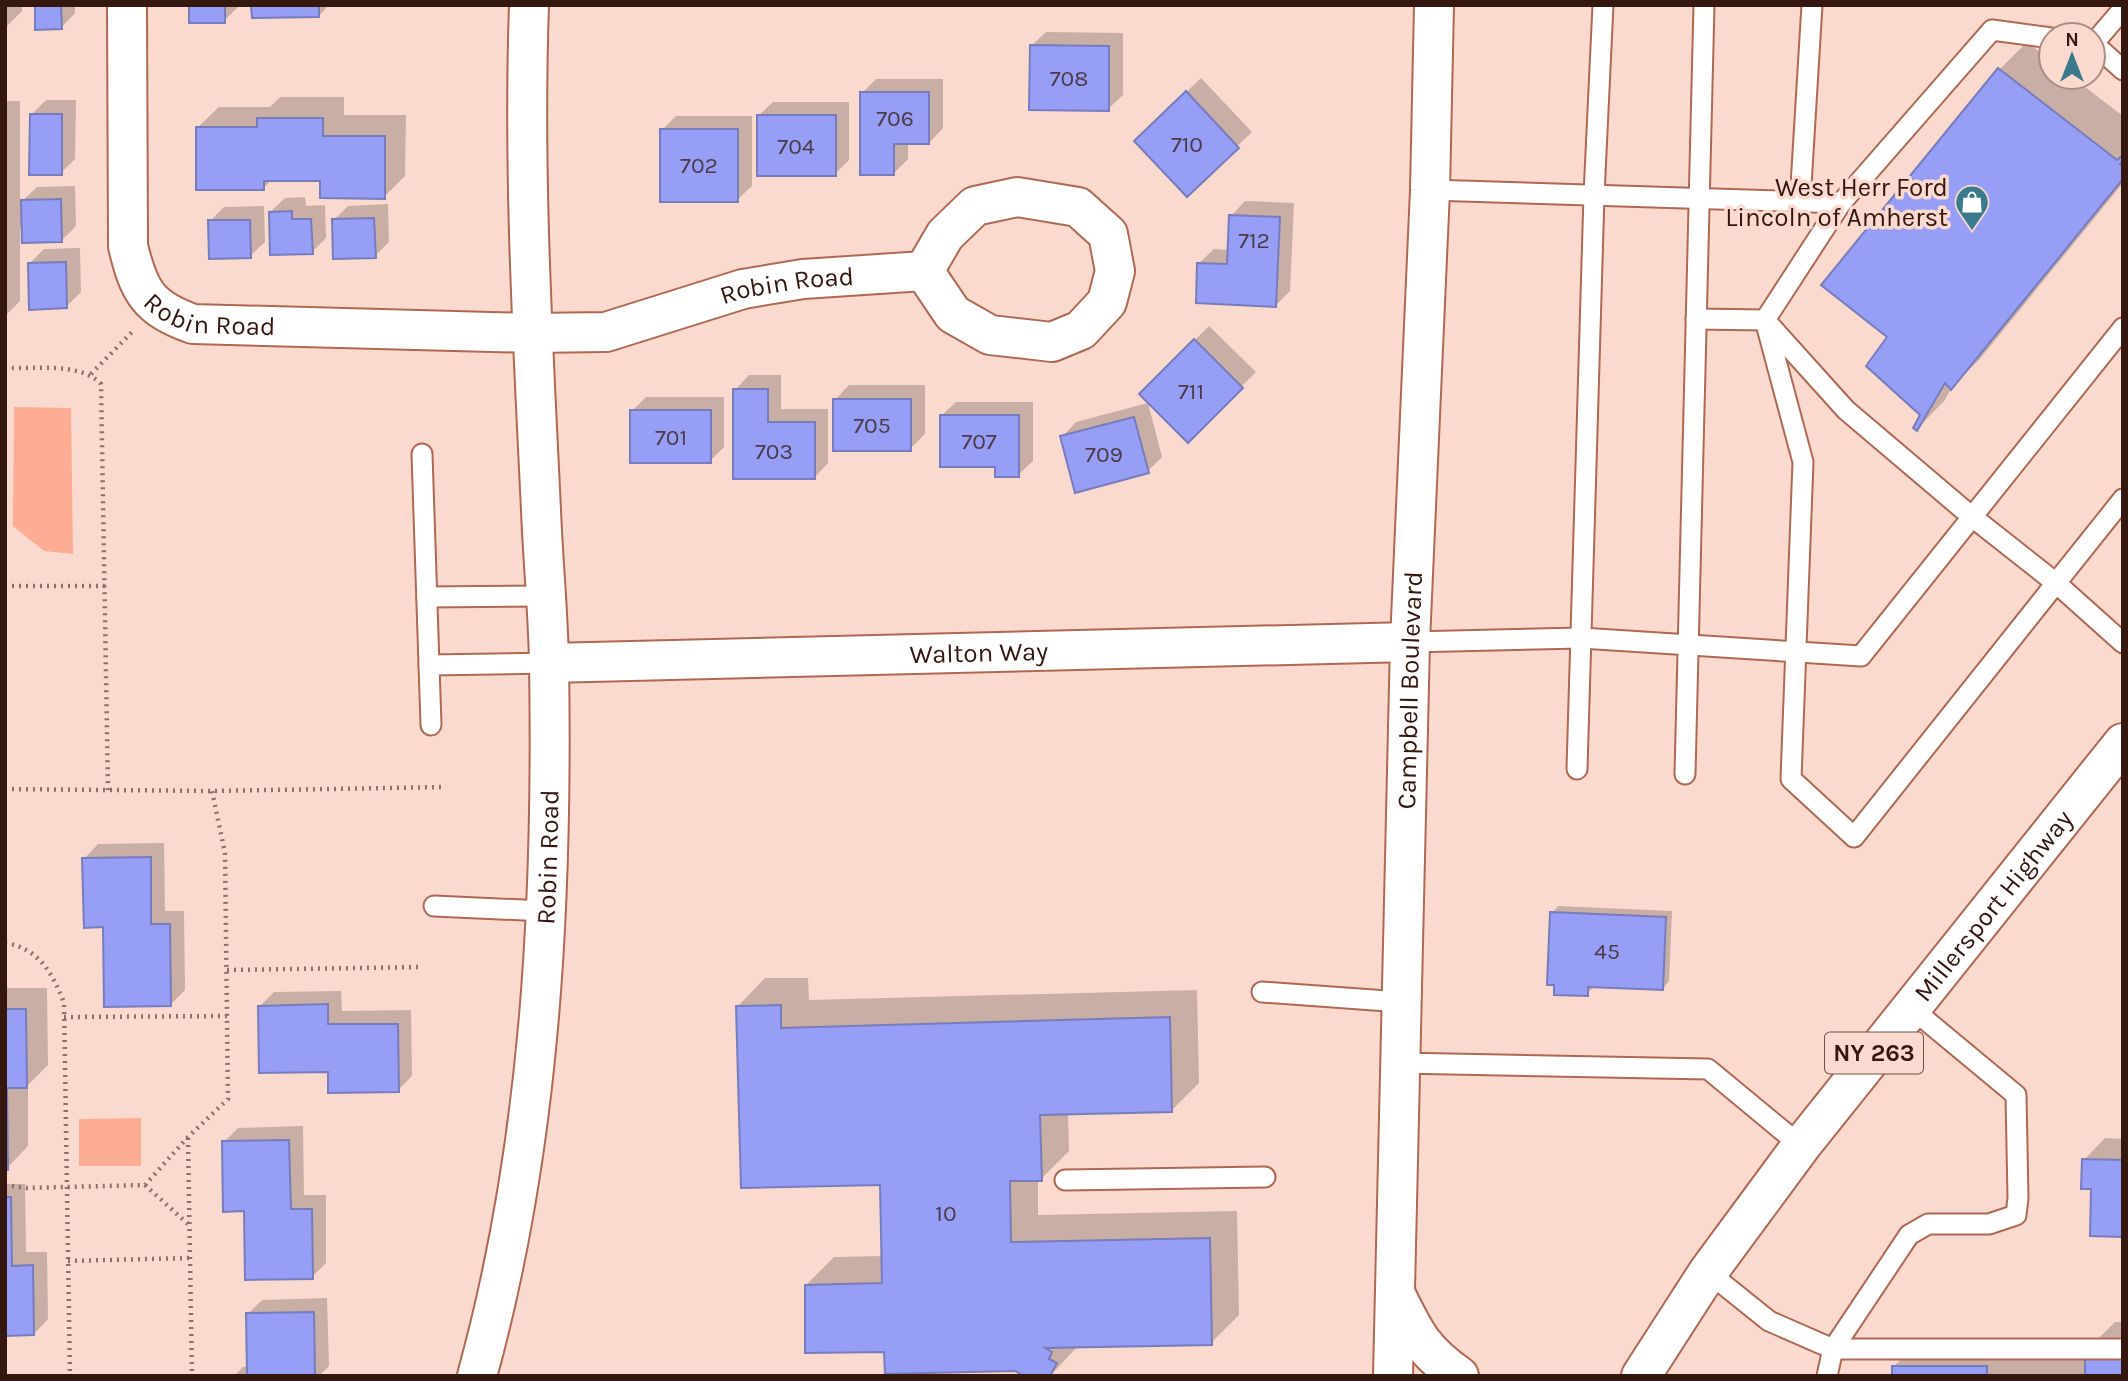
<svg xmlns="http://www.w3.org/2000/svg" width="2128" height="1381" font-family="Karla,sans-serif">
	<style>
		.green { fill: #fdad93 }
		.shadow { fill: #0003 }
		.building { fill: #969ef5; stroke: #777dbc; stroke-width: 2 }
		.lines { fill: none; stroke-linecap: round; stroke-linejoin: round }
		.service-casing { stroke: #ae6952; stroke-width: 23 }
		.minor-casing { stroke: #ae6952; stroke-width: 42 }
		.secondary-casing { stroke: #ae6952; stroke-width: 42 }
		.primary-casing { stroke: #ae6952; stroke-width: 42 }
		.path { stroke: #8e7066; stroke-width: 4.5; stroke-dasharray: 2 5; stroke-linecap: butt }
		.service { stroke: #fff; stroke-width: 19 }
		.minor { stroke: #fff; stroke-width: 38 }
		.secondary { stroke: #fff; stroke-width: 38 }
		.primary { stroke: #fff; stroke-width: 38 }
		.labels { text-anchor: middle; dominant-baseline: central; stroke-width: 7; stroke-linejoin: round; paint-order: stroke }
		.number-label { font-size: 23px; fill: #4c3a48 }
		.shield { fill: #fadacf; stroke: #6f5249; stroke-width: 2 }
		.shield-label { font-size: 24px; font-weight: bold; fill: #34180f }
		.poi-label { font-size: 26px; fill: #34180f; stroke: #fadacf; text-anchor: end }
		.street-label { font-size: 26px; fill: #34180f; stroke: #fadacf }
	</style>
	<rect width="100%" height="100%" fill="#fadacf"/>
	<g class="green">
		<polygon points="14,407 71,408 73,554 44,551 13,526"/>
		<polygon points="141,1118 141,1166 79,1166 79,1119"/>
	</g>
	<g class="shadow">
		<polygon points="5,5 22,5 22,11 5,28"/>
		<polygon points="37,5 75,5 75,13 61,28"/>
		<polygon points="191,5 238,5 238,7 224,21"/>
		<polygon points="253,5 329,5 319,16"/>
		<polygon points="1046,32 1123,33 1123,95 1108,109 1031,46"/>
		<polygon points="2027,42 2051,61 2051,77 2072,77 2123,116 2123,183 1979,360 1954,384 1944,401 1917,429 1922,414 1890,336 1999,70"/>
		<polygon points="1201,78 1252,132 1187,194 1150,127"/>
		<polygon points="876,79 943,79 943,128 929,143 908,143 908,159 894,173 862,93"/>
		<polygon points="280,97 344,97 344,115 406,115 405,176 384,197 322,179 272,179 263,189 197,128 219,107 270,107"/>
		<polygon points="46,100 76,100 75,159 61,173 32,114"/>
		<polygon points="5,101 20,101 20,203 37,187 75,186 76,226 62,240 20,228 20,301 5,316"/>
		<polygon points="773,102 849,102 849,160 835,174 758,116"/>
		<polygon points="676,116 752,116 752,186 737,200 662,130"/>
		<polygon points="305,197 306,206 325,205 326,238 312,252 270,212 285,198"/>
		<polygon points="1245,201 1294,203 1290,291 1276,305 1199,263 1214,249 1229,250 1231,216"/>
		<polygon points="388,204 389,242 375,256 334,220 348,206"/>
		<polygon points="264,206 265,242 250,256 210,221 224,207"/>
		<polygon points="80,248 81,292 66,307 30,263 44,249"/>
		<polygon points="1209,326 1256,372 1188,440 1141,394"/>
		<polygon points="749,375 781,375 781,409 828,409 828,463 814,478 735,390"/>
		<polygon points="849,385 925,385 925,434 910,449 835,400"/>
		<polygon points="646,397 724,397 724,447 710,461 632,411"/>
		<polygon points="956,402 1033,402 1033,461 1018,475 997,465 941,416"/>
		<polygon points="1148,403 1162,457 1148,471 1062,437 1076,422"/>
		<polygon points="164,843 165,911 184,911 185,990 171,1004 105,925 84,859 98,844"/>
		<polygon points="1558,906 1672,911 1669,981 1663,988 1594,986 1587,994 1552,913"/>
		<polygon points="765,978 808,978 809,1000 1197,990 1199,1083 1171,1111 1068,1113 1069,1151 1041,1179 1038,1179 1038,1215 1237,1211 1239,1315 1211,1343 1078,1346 1050,1376 886,1351 806,1285 834,1257 884,1256 882,1183 738,1006"/>
		<polygon points="5,988 47,988 48,1065 28,1085 28,1146 7,1168"/>
		<polygon points="341,991 342,1011 411,1010 412,1076 398,1090 329,1070 260,1006 274,992"/>
		<polygon points="303,1126 304,1195 326,1195 326,1263 312,1277 224,1142 238,1128"/>
		<polygon points="2105,1138 2123,1139 2123,1235 2084,1160"/>
		<polygon points="5,1184 25,1184 26,1252 47,1252 48,1319 34,1334 5,1334"/>
		<polygon points="327,1298 329,1366 319,1376 234,1376 243,1367 249,1367 248,1314 262,1300"/>
		<polygon points="2115,1322 2123,1322 2123,1376 1894,1376 1894,1366 1922,1339 2014,1339 2014,1354 2087,1350"/>
	</g>
	<g class="building">
		<polygon points="35,5 61,5 62,29 35,30"/>
		<rect x="189" y="5" width="36" height="18"/>
		<polygon points="251,5 319,5 319,17 252,18"/>
		<polygon points="1030,45 1109,46 1109,111 1029,110"/>
		<polygon points="1998,68 2117,160 2123,155 2123,162 2120,164 2123,167 2123,179 1951,390 1945,383 1917,431 1913,428 1920,415 1866,366 1887,337 1821,285"/>
		<polygon points="1186,91 1239,148 1187,197 1134,141"/>
		<polygon points="860,92 929,92 929,144 894,144 894,175 860,175"/>
		<polygon points="30,114 62,114 62,175 29,175"/>
		<rect x="757" y="115" width="79" height="61"/>
		<polygon points="257,118 323,118 323,136 385,136 385,199 320,198 320,181 264,181 264,190 196,190 196,127 257,127"/>
		<rect x="660" y="129" width="78" height="73"/>
		<polygon points="61,199 62,242 22,243 21,200"/>
		<polygon points="292,211 292,219 311,219 313,254 270,255 269,212"/>
		<polygon points="1229,215 1280,217 1276,307 1196,303 1197,263 1227,264"/>
		<polygon points="374,218 376,258 333,259 332,219"/>
		<polygon points="208,220 250,220 251,258 209,259"/>
		<polygon points="66,262 67,308 29,310 28,263"/>
		<polygon points="1194,339 1243,388 1188,443 1139,394"/>
		<polygon points="733,389 768,389 768,422 815,422 815,479 733,479"/>
		<rect x="833" y="399" width="78" height="52"/>
		<rect x="630" y="410" width="81" height="53"/>
		<polygon points="940,415 1019,415 1019,477 995,477 995,467 940,467"/>
		<polygon points="1134,417 1149,473 1075,493 1060,436"/>
		<polygon points="151,857 151,924 170,924 171,1006 104,1007 103,927 84,928 82,858"/>
		<polygon points="1550,912 1666,917 1663,990 1588,987 1588,996 1554,995 1554,985 1547,985"/>
		<polygon points="328,1004 328,1024 398,1024 399,1092 328,1093 328,1072 259,1073 258,1006"/>
		<polygon points="781,1005 781,1028 1170,1017 1172,1112 1040,1115 1042,1181 1010,1181 1011,1242 1210,1238 1212,1345 1045,1348 1052,1352 1049,1359 1057,1363 1050,1376 1024,1376 1015,1371 885,1374 884,1352 805,1353 805,1285 882,1283 880,1185 741,1188 736,1006"/>
		<polygon points="5,1009 26,1009 27,1088 7,1088 8,1170 5,1170"/>
		<polygon points="289,1140 291,1209 312,1209 313,1279 245,1280 244,1211 223,1212 222,1141"/>
		<polygon points="2082,1159 2123,1160 2123,1237 2090,1236 2091,1189 2081,1189"/>
		<polygon points="5,1197 11,1197 12,1266 33,1265 34,1335 5,1336"/>
		<polygon points="314,1312 315,1376 247,1376 246,1313"/>
		<rect x="2085" y="1349" width="38" height="27"/>
		<rect x="1892" y="1366" width="95" height="10"/>
	</g>
	<g class="lines">
		<g class="service-casing">
			<g id="service">
				<polyline points="2093,44 2123,9"/>
				<polyline points="2094,44 2123,70"/>
				<polyline points="1430,190 1841,203 1992,30 2051,38"/>
				<polyline points="1800,202 1812,5"/>
				<polyline points="1696,319 1765,320 1846,410 1971,516 2056,583 1854,837 1791,779 1803,462 1765,320 1841,203"/>
				<polyline points="422,454 431,725"/>
				<polyline points="2123,499 2056,583 2123,643"/>
				<polyline points="427,597 546,596"/>
				<polyline points="1410,642 1581,638 1861,656 2123,328"/>
				<polyline points="429,665 549,663"/>
				<polyline points="1577,769 1594,195 1603,5"/>
				<polyline points="1685,774 1704,5"/>
				<polyline points="434,906 545,911"/>
				<polyline points="1262,992 1401,1002"/>
				<polyline points="1399,1063 1708,1069 1801,1146"/>
				<polyline points="1065,1180 1265,1177"/>
				<polyline points="1708,1272 1769,1321 1833,1349 2123,1349"/>
				<polyline points="1827,1376 1833,1349 1909,1235 1928,1224 1989,1224 2016,1215 2018,1198 2016,1095 1910,1007"/>
			</g>
		</g>
		<g class="minor-casing">
			<g id="minor">
				<path id="s1" d="M127 5 128 246C139 292 148 308 193 324L532 333 606 332 743 289 803 279 924 271"/>
				<polygon points="1017,197 1078,207 1108,234 1115,271 1107,302 1081,330 1052,342 990,335 953,314 924,271 945,235 975,206"/>
				<path id="s2" d="M549 663 1410 642"/>
				<path id="s3" d="M477 1376C541 1145 553 901 549 662 548 611 543 561 541 510 533 342 523 174 529 5"/>
			</g>
		</g>
		<g class="secondary-casing">
			<g id="secondary">
				<path id="s4" d="M1393 1376 1410 642 1430 190 1434 5"/>
			</g>
		</g>
		<g class="primary-casing">
			<g id="primary">
				<path d="M1395 1293C1415 1333 1421 1349 1459 1376"/>
				<path id="s5" d="M1641 1376 1708 1272 1801 1146 2123 743"/>
			</g>
		</g>
		<g class="path">
			<path d="M5 368C35 369 80 362 101 384L108 791"/>
			<polyline points="91,374 132,332"/>
			<polyline points="5,586 105,586"/>
			<polyline points="5,789 212,791 446,787"/>
			<path d="M5 943C39 948 53 974 64 1003L70 1376"/>
			<polyline points="227,970 423,967"/>
			<polyline points="64,1017 228,1016"/>
			<polyline points="188,1138 192,1376"/>
			<polyline points="5,1185 27,1188 145,1185 188,1137 228,1099 225,853 212,791"/>
			<polyline points="145,1185 188,1224"/>
			<polyline points="68,1261 189,1258"/>
		</g>
		<use href="#service" class="service"/>
		<use href="#minor" class="minor"/>
		<use href="#secondary" class="secondary"/>
		<use href="#primary" class="primary"/>
	</g>
	<defs>
		<g id="shop-pin" transform="scale(1.75)"><path d="M0 17L-7.5 6A9.5 9.5 0 1 1 7.5 6Z" fill="#397a8d" stroke="#fadacf"/><path d="M-5-2.5h2.3a2.7 3.5 0 0 1 5.4 0H5L5.5 6h-11ZM-1.5-2.5h3a1.5 2.3 0 0 0-3 0Z" fill="#fff"/></g>
	</defs>
	<g fill-rule="evenodd">
		<use href="#shop-pin" x="1972" y="202"/>
	</g>
	<g class="labels">
		<g class="number-label">
			<text x="1069" y="78">708</text>
			<text x="895" y="118">706</text>
			<text x="1187" y="144">710</text>
			<text x="796" y="146">704</text>
			<text x="699" y="165">702</text>
			<text x="1254" y="240">712</text>
			<text x="1191" y="391">711</text>
			<text x="872" y="425">705</text>
			<text x="671" y="437">701</text>
			<text x="979" y="441">707</text>
			<text x="774" y="451">703</text>
			<text x="1104" y="454">709</text>
			<text x="1607" y="951">45</text>
			<text x="946" y="1213">10</text>
		</g>
		<rect class="shield" x="1825" y="1032.5" width="98" height="41" rx="5"/>
		<g class="shield-label">
			<text x="1874" y="1053">NY 263</text>
		</g>
		<g class="poi-label">
			<text x="1948" y="187">West Herr Ford<tspan x="1948" dy="30">Lincoln of Amherst</tspan></text>
		</g>
		<g class="street-label">
			<text stroke="none"><textPath href="#s1" startOffset="950">Robin Road</textPath></text>
			<text stroke="none"><textPath href="#s1" startOffset="364">Robin Road</textPath></text>
			<text stroke="none"><textPath href="#s2" startOffset="430">Walton Way</textPath></text>
			<text stroke="none"><textPath href="#s4" startOffset="686">Campbell Boulevard</textPath></text>
			<text stroke="none"><textPath href="#s3" startOffset="525">Robin Road</textPath></text>
			<text stroke="none"><textPath href="#s5" startOffset="588">Millersport Highway</textPath></text>
		</g>
	</g>
	<rect width="2128" height="1381" fill="none" stroke="#34180f" stroke-width="14"/>
	<g transform="translate(2072 56)"><circle r="33" fill="#fadacf" stroke="#ab8c82" stroke-width="2"/>
	<path d="M0-5L12 26L0 18L-12 26Z" fill="#397a8d"/>
	<text y="-10" font-size="19" font-weight="bold" text-anchor="middle" fill="#34180f">N</text>
	</g>
</svg>
